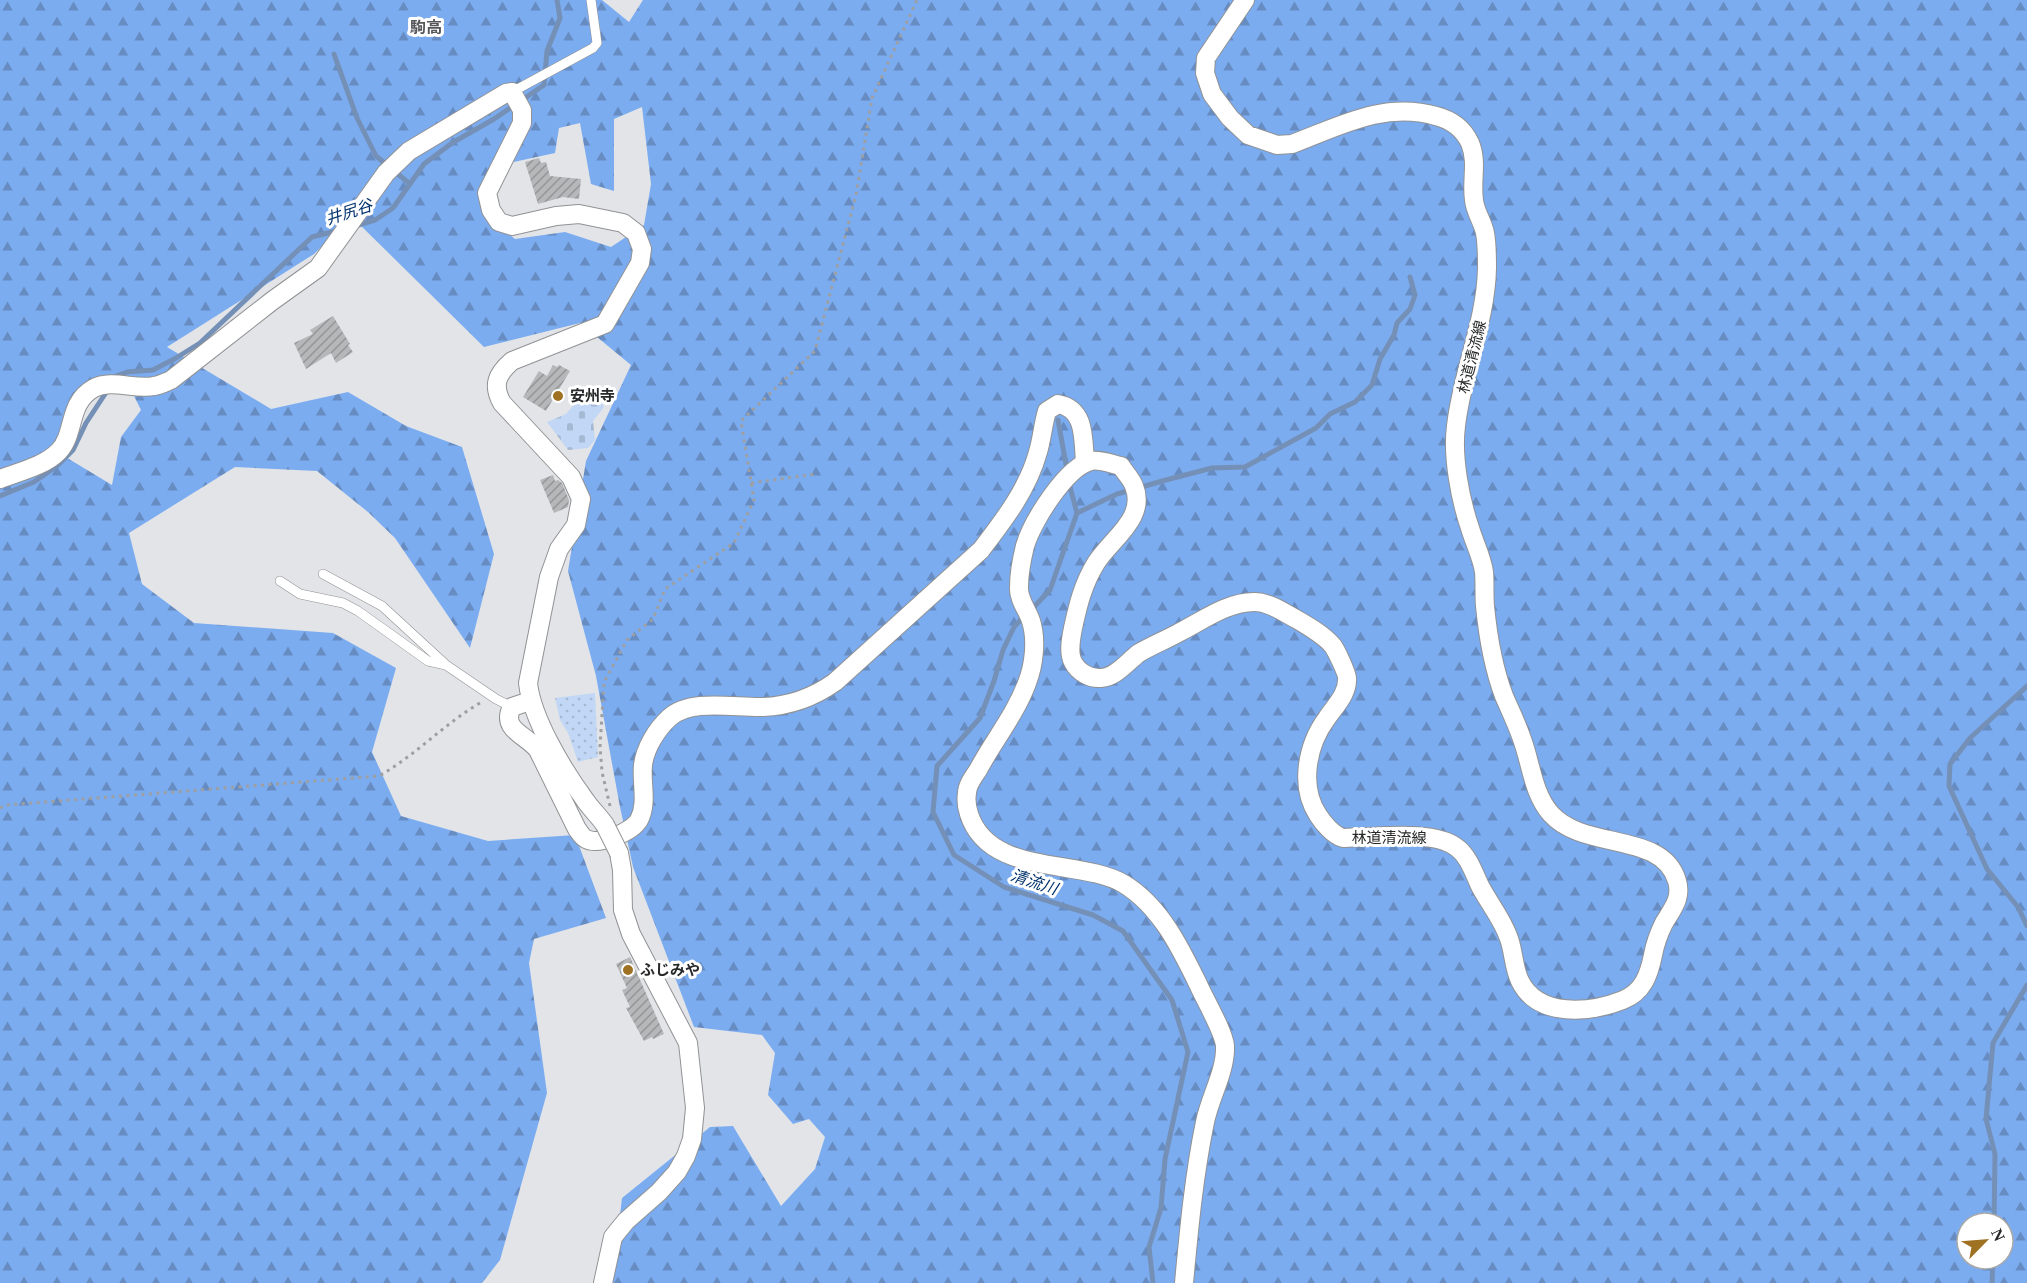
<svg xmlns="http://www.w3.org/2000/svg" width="2027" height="1283" font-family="'Times New Roman','Noto Sans JP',serif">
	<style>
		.grass { fill: url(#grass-dots) }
		.forest { fill: url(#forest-firs); fill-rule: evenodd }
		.cemetery { fill: url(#cemetery-stones) }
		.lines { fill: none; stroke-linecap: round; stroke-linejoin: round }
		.stream { stroke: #7590b7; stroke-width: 5 }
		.building { fill: url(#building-hatch) }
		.service-casing { stroke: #919295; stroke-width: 10 }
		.minor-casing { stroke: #919295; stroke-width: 20 }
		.path { stroke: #9e9fa1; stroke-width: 3; stroke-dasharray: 3 4.5; stroke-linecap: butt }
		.service { stroke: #fff; stroke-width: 9 }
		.minor { stroke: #fff; stroke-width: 18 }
		.minor-bridge-casing { stroke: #919295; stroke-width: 20; stroke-linecap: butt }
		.minor-bridge { stroke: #fff; stroke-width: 18 }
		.poi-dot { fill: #9f7123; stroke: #fff; stroke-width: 2 }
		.labels { text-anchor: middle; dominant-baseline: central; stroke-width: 6; stroke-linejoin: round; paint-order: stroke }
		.street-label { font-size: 15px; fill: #272829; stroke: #fff }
		.poi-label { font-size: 15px; font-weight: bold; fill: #272829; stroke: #fff; text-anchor: start }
		.neighbourhood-label { font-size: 16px; font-weight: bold; fill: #55575a; stroke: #fff }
		.water-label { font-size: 16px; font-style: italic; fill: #01326c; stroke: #fff }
	</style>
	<defs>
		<pattern id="grass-dots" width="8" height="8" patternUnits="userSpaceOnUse" patternTransform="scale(1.5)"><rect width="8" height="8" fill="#c1d7f5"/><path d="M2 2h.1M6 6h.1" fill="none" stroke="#a6b9d2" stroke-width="1.8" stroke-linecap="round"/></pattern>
		<pattern id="forest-firs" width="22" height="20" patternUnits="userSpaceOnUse" patternTransform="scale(1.5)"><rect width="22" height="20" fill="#7cacf0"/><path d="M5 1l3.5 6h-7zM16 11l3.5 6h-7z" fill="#668cc2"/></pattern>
		<pattern id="cemetery-stones" width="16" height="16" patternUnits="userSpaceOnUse" patternTransform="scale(1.5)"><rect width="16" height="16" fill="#c1d7f5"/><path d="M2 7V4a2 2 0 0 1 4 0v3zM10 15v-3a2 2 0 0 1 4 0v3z" fill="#a6b9d2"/></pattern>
		<pattern id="building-hatch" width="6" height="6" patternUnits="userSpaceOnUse" patternTransform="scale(1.5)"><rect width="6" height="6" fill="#b5b7b9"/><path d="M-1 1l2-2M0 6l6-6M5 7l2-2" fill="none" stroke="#939596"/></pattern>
	</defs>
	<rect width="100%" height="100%" fill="#e2e4e7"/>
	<polygon class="grass" points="595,693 598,757 578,762 568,733 560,720 555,698"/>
	<path class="forest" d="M0 0H602L629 22 643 0H2027V1283H612L622 1198 710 1127 733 1126 781 1206 815 1169 825 1137 809 1119 793 1124 768 1095 775 1053 762 1035 694 1027 633 867 620 807 596 676 568 571 586 461 631 365 580 323 484 347 352 217 314 254 167 347 271 409 348 392 406 426 462 447 494 554 470 648 395 538 368 512 317 471 235 467 129 533 142 584 194 623 333 633 396 668 372 752 401 816 488 841 575 835 606 918 534 939 529 963 547 1093 500 1260 482 1283H0ZM642 107 651 184 644 225 611 247 565 232 515 239 489 218 495 166 555 153 559 128 580 123 591 184 614 191V119ZM104 382 133 394 141 410 121 437 112 485 54 450ZM1967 1223H2003V1259H1967Z"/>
	<polygon class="cemetery" points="594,386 604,407 593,421 595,440 588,448 568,450 547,422 566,414 579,399"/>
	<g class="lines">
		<g class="stream">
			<polyline points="334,54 357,118 376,156 410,184"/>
			<polyline points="355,226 375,220 393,208 424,164 452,143 494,119 544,85 547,51 560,18 557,0"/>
			<polyline points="114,379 116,376 127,372 153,370 176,358 200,343 312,237 340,230"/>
			<polyline points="1058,420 1067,470"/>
			<polyline points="1069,483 1077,513"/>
			<polyline points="0,496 34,482 57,466 73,450 86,423 107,391"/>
			<polyline points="1077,513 1117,494 1166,480 1212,468 1245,467 1316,428 1330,414 1355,402 1372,385 1380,359 1394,335 1397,323 1410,309 1415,295 1410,277"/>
			<polyline points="1031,610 1050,590 1077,513"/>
			<polyline points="1024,616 1014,627 1003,650 994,681 980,718 937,766 933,812 954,855 1004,887 1093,915 1123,931 1172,1000 1188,1052 1165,1159 1161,1208 1149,1247 1153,1283"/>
			<polyline points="2027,686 1970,738 1950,764 1949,786 1987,869 2018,907 2027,926"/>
			<polyline points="1994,1223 1995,1154 1986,1119 1993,1043 2027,985"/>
			<polyline points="1992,1283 1993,1259"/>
		</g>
	</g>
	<g class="building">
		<polygon points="539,158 541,163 546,162 550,176 581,179 579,199 563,197 538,204 525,162"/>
		<polygon points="333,316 350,344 348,345 353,352 336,363 331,353 306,369 294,343 313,334 310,330"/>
		<polygon points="553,365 557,367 559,365 570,371 546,411 523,397 539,371 547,376"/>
		<polygon points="553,475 555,481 558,480 562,483 569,500 568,507 554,513 540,480"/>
		<polygon points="630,957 664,1034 653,1039 652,1037 644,1041 626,1008 630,1007 622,990 627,988 616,964"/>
	</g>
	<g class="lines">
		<g class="service-casing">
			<g id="service">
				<polyline points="512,92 593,48 597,43 591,0"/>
				<polyline points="323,574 382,606 444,663"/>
				<polyline points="280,581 300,594 343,603 358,611 428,661 446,665 496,699 512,707"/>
			</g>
		</g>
		<g class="minor-casing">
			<g id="minor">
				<path d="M0 479C18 472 45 466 59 451 76 433 67 403 94 388 112 379 135 390 154 386 160 385 166 382 171 380L272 301 318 268 386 173 409 151 506 93 512 92 522 110V123L487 193 491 210 499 222 512 226 556 216 579 214 623 223 636 233 642 249 640 263 605 324 512 361C497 374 492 385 502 403L571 477 581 499 576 525 559 549 549 577 528 683C532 719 563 770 585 800 591 809 599 816 605 825"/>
				<path d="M530 701 512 707C500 730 527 735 538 750L577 829C580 833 582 837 586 839 599 846 632 832 639 820 648 803 641 783 643 765 645 748 657 729 669 718 690 698 735 708 763 707 790 706 814 697 835 682L981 550C1004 520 1028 489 1038 452 1042 439 1043 424 1047 411L1058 404C1086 409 1083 439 1085 463"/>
				<polyline points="603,1283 613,1237 626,1221 659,1192 677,1172 686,1156 692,1139 695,1108 688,1043 631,934 623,910 622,870 619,853"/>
				<path d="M1184 1283C1189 1229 1194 1175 1205 1122 1210 1097 1226 1071 1225 1046 1224 1032 1204 998 1198 984 1180 947 1160 906 1124 884 1080 858 989 877 969 814 967 808 966 799 967 793 967 785 974 776 978 770 994 740 1015 715 1027 683 1034 665 1037 640 1031 621 1028 611 1018 599 1019 587 1019 575 1022 558 1025 546 1032 522 1066 467 1091 461 1099 459 1112 464 1121 466 1125 473 1131 478 1134 486 1147 518 1111 539 1096 563 1083 584 1078 605 1073 628 1071 638 1068 653 1073 662 1078 672 1090 679 1101 678 1116 677 1127 662 1139 653 1152 645 1166 640 1180 632 1202 621 1227 602 1254 602 1269 602 1283 612 1296 619 1308 626 1324 635 1333 646 1336 650 1347 673 1347 678 1348 694 1335 706 1327 718 1307 745 1299 786 1318 815 1323 823 1333 835 1343 838 1345 838 1363 837 1366 837 1390 836 1436 832 1456 847 1468 855 1474 873 1480 886 1489 903 1502 919 1508 936 1514 950 1513 967 1520 981 1538 1018 1590 1013 1623 1000 1643 992 1649 975 1653 955 1655 944 1659 933 1664 923 1673 908 1682 898 1677 881 1663 831 1584 851 1551 814 1533 794 1531 763 1522 739 1517 724 1510 710 1504 696 1493 667 1488 637 1485 606 1484 595 1485 583 1484 572 1482 557 1474 542 1470 528 1460 499 1452 456 1456 426 1462 372 1486 322 1487 268 1487 257 1487 243 1485 233 1483 222 1475 212 1474 200 1471 181 1478 162 1470 143 1463 128 1452 120 1436 116 1384 101 1340 126 1292 144L1277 145 1248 135 1230 118 1212 94 1205 73 1206 58 1245 0"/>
			</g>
		</g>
		<g class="path">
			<polyline points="751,483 816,474"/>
			<polyline points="610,806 602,772 600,747 604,682 627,640 653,619 665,589 734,543 754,500 741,421 815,351 856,195 872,98 917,0"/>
			<path d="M0 808 6 805 379 776C416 755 444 724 480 703"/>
		</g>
		<use href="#service" class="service"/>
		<use href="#minor" class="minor"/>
		<g class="minor-bridge-casing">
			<polyline id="minor-bridge" points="605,825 619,853"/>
		</g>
		<use href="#minor-bridge" class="minor-bridge"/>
	</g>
	<g class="poi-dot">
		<circle cx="558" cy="396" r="6"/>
		<circle cx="628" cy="970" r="6"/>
	</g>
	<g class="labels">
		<g class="street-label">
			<text transform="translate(1472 357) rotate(-76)">林道清流線</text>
			<text x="1389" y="838">林道清流線</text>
		</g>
		<g class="poi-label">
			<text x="570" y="396">安州寺</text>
			<text x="640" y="970">ふじみや</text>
		</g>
		<g class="neighbourhood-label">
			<text x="426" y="27">駒高</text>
		</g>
		<g class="water-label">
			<text transform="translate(349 212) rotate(-18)">井尻谷</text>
			<text transform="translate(1034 882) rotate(18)">清流川</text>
		</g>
	</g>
	<g transform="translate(1985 1241) rotate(65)"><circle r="28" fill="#ffffff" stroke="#a9a9a9" stroke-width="1.5"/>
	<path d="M0-4.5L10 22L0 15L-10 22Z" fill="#9f7123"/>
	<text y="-9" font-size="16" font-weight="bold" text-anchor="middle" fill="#272829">N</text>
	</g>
</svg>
